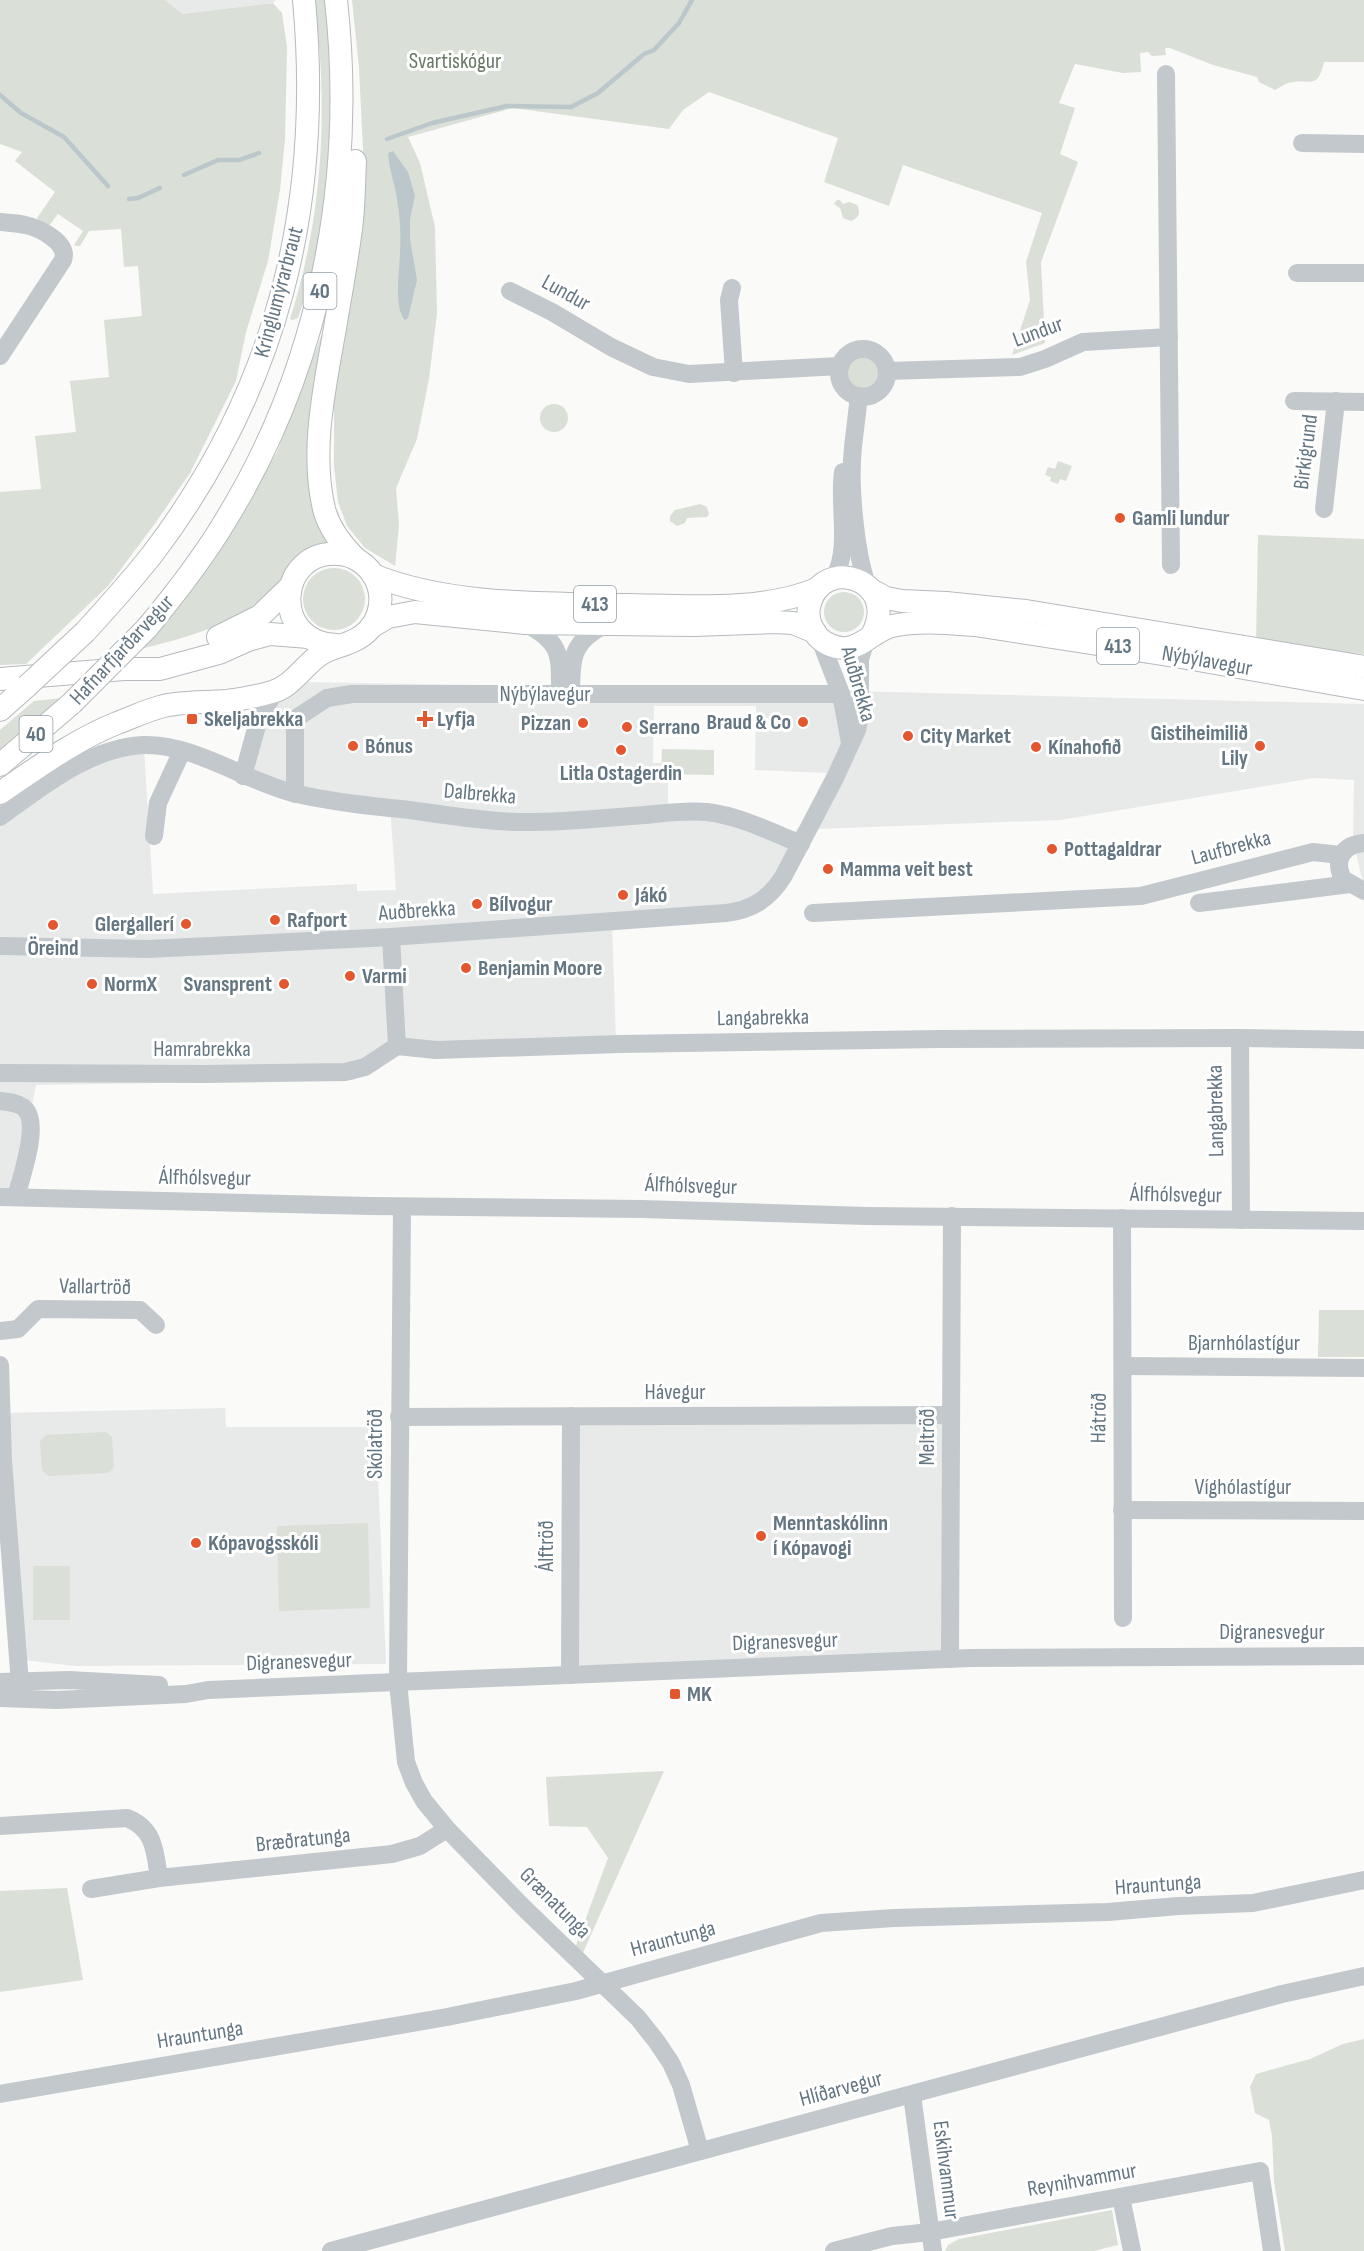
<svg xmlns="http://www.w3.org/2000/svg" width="1364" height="2251" font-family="'Sofia Sans Condensed',sans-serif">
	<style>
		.built { fill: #e8e9e9; fill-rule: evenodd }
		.green { fill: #dadfd7 }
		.water { fill: #bbc7cb }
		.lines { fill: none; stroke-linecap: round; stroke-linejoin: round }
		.stream { stroke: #bbc7cb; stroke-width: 4.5 }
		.major-casing { stroke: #b5babe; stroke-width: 24 }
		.minor { stroke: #c3c8cc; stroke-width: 18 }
		.major { stroke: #fff; stroke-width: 22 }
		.major-bridge-casing { stroke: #b5babe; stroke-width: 24; stroke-linecap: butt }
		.major-bridge { stroke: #fff; stroke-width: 22 }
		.poi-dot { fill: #e4572e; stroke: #fff; stroke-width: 2 }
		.labels { text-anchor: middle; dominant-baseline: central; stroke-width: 6; stroke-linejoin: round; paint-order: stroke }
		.shield { fill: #fff; stroke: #939fa8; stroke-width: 1.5 }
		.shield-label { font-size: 21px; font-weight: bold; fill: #657683 }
		.park-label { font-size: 22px; fill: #687a64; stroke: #fff }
		.street-label { font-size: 22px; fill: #657683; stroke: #fff }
		.poi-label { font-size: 22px; font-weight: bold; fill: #657683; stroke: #fff; text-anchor: start }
	</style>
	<rect width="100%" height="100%" fill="#fafaf8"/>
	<g class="built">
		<polygon points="165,0 276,0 273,3 181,14"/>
		<path d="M304 682 850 691 1364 704V888L1353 840 1354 780 1314 778 1060 820 817 829 758 910 612 924 616 1041 400 1054 353 1080 36 1085 13 1195H0V825L90 761 144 748 153 894 357 884V891L396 890 390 805 246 775 271 706ZM654 706H756L755 770 827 773 800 826 790 836 668 810V763H653Z"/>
		<polygon points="225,1408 226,1427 376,1427 386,1664 74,1666 16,1659 4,1413"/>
		<polygon points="573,1419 946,1420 946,1652 577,1666"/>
	</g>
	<g class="green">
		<polygon points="0,0 165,0 182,14 273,3 282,13 287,47 285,139 280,190 268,261 246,332 236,381 190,473 154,525 109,585 26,664 0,665 0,492 41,489 35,436 76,432 70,381 109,377 104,320 142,316 138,266 124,267 121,229 89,231 80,246 77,246 74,245 83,231 58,214 48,227 39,223 37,218 55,192 15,161 22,152 0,144"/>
		<path d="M314 0H327C332 89 333 177 314 265 310 283 304 300 298 318L293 320 290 319C323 216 329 106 314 0Z"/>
		<path d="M352 0H1364V62H1324C1317 92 1310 77 1288 83 1284 84 1279 88 1275 90L1259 82 1257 77 1213 65 1170 48H1165L1166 55 1152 56 1148 52 1140 53 1141 72 1123 73 1075 64 1059 103 1075 108 1060 154 1078 162 1041 262 1045 343 1012 355 1030 300 1026 262 1042 213 903 165 889 206 824 182 838 138 709 92 683 110 669 129 513 108 408 137 420 163 435 227 437 313 429 379 417 439 396 488 399 525 395 566 365 548 347 526 338 502 334 466V394L364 169 359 68Z"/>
		<path d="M837 200H840L843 204 849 202 857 205C861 213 859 218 851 221L843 218 840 208 834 204Z"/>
		<path d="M322 334H327L312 500 320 530 327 542C286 556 293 570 267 595 236 624 180 640 140 649L238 516 277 452Z"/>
		<circle cx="863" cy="373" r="17"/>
		<circle cx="554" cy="418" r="14"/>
		<polygon points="1058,461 1072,466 1066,481 1060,479 1058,484 1050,481 1051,477 1045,475 1048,467 1055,469"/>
		<polygon points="700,504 707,507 709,514 707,517 687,518 685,523 677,526 670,521 670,516 675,510"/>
		<polygon points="1258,535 1364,539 1364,654 1256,643"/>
		<circle cx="334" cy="599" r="31"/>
		<circle cx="844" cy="612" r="20"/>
		<polygon points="62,698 0,751 0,730 34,701"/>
		<polygon points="662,749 714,750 714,775 661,774"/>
		<polygon points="1319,1310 1364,1310 1364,1357 1318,1357"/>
		<polygon points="106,1432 112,1437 114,1467 108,1473 48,1476 42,1470 40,1441 46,1435"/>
		<polygon points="368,1523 370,1608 279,1611 277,1526"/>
		<rect x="33" y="1566" width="37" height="54"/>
		<polygon points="664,1771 582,1955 575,1948 608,1858 587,1827 549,1826 546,1777"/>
		<polygon points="67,1888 83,1980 0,1992 0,1891"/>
		<polygon points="1364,2039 1364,2251 1285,2251 1274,2181 1272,2136 1269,2120 1255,2113 1250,2087 1256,2074 1310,2059 1343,2044"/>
		<polygon points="1112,2210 1118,2245 1094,2251 945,2251 948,2245 959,2239"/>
	</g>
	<path class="water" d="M393 151 408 172 415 196 410 219V239L417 280 408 318 405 320C393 307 400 269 400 251 401 234 400 216 397 199 395 184 389 169 388 153Z"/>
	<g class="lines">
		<g class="stream">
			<polyline points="0,95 21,113 64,137 108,186"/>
			<polyline points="387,139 432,123 507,106 571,107 598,93 644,54 654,50 679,23 692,0"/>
			<polyline points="184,175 218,160 239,160 259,153"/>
			<polyline points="129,199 138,198 160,188"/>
		</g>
		<g class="major-casing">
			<g id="major">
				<path d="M355 558C341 544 329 528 324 509 310 450 325 386 335 328 341 292 348 256 352 220 354 200 354 180 355 161"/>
				<path d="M373 575C448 606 546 603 627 605 687 606 761 612 817 589"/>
				<polyline points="873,591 886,598 902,601 946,603 1026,611 1364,667"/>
				<polyline points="371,627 388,617 415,612 525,623 694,625 776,622 793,623 815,632"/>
				<path d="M147 628C176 593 204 557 227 518 321 364 356 179 336 0"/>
				<path d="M85 632C108 607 130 582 151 556 277 391 323 206 304 0"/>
				<path d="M872 635C902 579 820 553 809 607 807 617 811 629 818 637 825 644 837 649 847 648 864 646 875 630 892 626 919 620 948 623 975 625L1175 656 1364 689"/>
				<polyline points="218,637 260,616 290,587"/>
				<polyline points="0,679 124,669 160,669 219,653 248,640 270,634 309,637"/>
				<polyline points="0,710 27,686"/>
				<polyline points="0,765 72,703"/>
				<path d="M0 793C38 767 75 740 117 723 131 718 145 711 160 707 181 701 205 703 227 701 242 699 258 696 272 692 291 687 302 668 318 656 330 647 342 647 355 640 378 629 387 601 375 578 368 565 354 555 339 554 278 548 269 642 336 645"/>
			</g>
		</g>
		<g class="minor">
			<polyline points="1166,74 1171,565"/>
			<polyline points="1302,143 1364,144"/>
			<path d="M0 222C8 223 17 223 25 225 40 228 69 243 63 260L0 356"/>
			<polyline points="1297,273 1364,273"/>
			<polyline points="732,288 729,300 734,373"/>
			<polyline points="510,291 552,312 611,347 653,367 689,374 840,366"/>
			<circle cx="863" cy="373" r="24"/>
			<polyline points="887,371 1020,367 1045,359 1083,342 1169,337"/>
			<path d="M859 396C857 413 855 430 853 447 849 484 855 550 867 585"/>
			<polyline points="1294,401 1364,402"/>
			<polyline points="1324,509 1336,401"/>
			<path d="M834 578C851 548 838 506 843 472"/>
			<path d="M525 623C562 643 560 654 560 694"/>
			<polyline points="819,637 841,694 850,743"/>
			<path d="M571 689C572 655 573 641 605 625"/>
			<polyline points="243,776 258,722 275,691"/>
			<polyline points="295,794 295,719 327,698 352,694 841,694"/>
			<path d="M0 817C43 786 89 748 143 745 193 743 245 781 293 793 331 802 371 806 410 810 445 815 481 821 517 822 560 823 602 818 644 815 665 813 686 810 707 812 740 816 771 832 801 844"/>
			<polyline points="154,836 158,803 182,751"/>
			<path d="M1364 843C1343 845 1333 859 1343 879L1364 891"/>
			<polyline points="1199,903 1350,884"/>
			<polyline points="813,913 1141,896 1313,852 1340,855"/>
			<polyline points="391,937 397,1046"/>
			<path d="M0 946 148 949 391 937 726 913C752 910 769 899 783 877L835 778 857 730 860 716V659L866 640"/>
			<polyline points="1240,1038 1241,1220"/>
			<polyline points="397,1046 436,1050 619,1044 939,1039 1240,1038 1364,1040"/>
			<polyline points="0,1073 204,1074 345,1072 365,1067 397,1046"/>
			<path d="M0 1101C8 1102 16 1102 23 1107 42 1121 21 1177 16 1197"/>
			<polyline points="0,1197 370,1206 642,1209 867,1216 1364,1221"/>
			<polyline points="402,1207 398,1682 406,1762 414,1783 424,1801 447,1829 525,1909 638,2018 657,2042 671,2063 681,2085 700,2151"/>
			<polyline points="1122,1218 1123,1618"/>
			<polyline points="0,1331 18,1329 38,1309 140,1310 156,1325"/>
			<polyline points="0,1365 3,1461 21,1697"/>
			<polyline points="1124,1366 1364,1368"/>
			<polyline points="399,1417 951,1415"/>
			<polyline points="1122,1510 1364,1511"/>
			<polyline points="950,1659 952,1216"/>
			<polyline points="570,1675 571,1416"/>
			<polyline points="0,1682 69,1680 159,1685"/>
			<polyline points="0,1698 56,1700 186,1694 208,1690 970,1658 1364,1656"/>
			<path d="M0 1826 127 1818C155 1829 155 1852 159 1878"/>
			<polyline points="91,1889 159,1878 392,1854 420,1846 447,1829"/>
			<polyline points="0,2094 447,2017 576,1991 821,1923 894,1918 1108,1912 1178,1906 1253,1903 1364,1880"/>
			<polyline points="912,2095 933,2251"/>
			<polyline points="1121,2197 1132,2251"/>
			<polyline points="331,2251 1282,1994 1364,1976"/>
			<polyline points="834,2251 892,2236 930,2232 1260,2171 1272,2251"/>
		</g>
		<use href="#major" class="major"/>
		<g class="major-bridge-casing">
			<g id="major-bridge">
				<polyline points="27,686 85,632"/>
				<polyline points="72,703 147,628"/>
			</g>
		</g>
		<use href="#major-bridge" class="major-bridge"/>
	</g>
	<g class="poi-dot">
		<circle cx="1120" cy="518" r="6"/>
		<rect x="186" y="713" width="12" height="12" rx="3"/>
		<path d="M422 710h6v6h6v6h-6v6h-6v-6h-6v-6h6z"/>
		<circle cx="803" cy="722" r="6"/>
		<circle cx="583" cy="723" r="6"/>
		<circle cx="627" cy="727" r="6"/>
		<circle cx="908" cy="736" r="6"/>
		<circle cx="353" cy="746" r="6"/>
		<circle cx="1260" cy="746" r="6"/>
		<circle cx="1036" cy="747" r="6"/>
		<circle cx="621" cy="750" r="6"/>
		<circle cx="1052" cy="849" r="6"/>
		<circle cx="828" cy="869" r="6"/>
		<circle cx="623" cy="895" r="6"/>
		<circle cx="477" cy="904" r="6"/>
		<circle cx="275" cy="920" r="6"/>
		<circle cx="186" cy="924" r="6"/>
		<circle cx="53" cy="925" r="6"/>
		<circle cx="466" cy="968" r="6"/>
		<circle cx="350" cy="976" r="6"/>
		<circle cx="92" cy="984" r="6"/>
		<circle cx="284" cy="984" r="6"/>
		<circle cx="761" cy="1536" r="6"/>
		<circle cx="196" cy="1543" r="6"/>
		<rect x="669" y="1688" width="12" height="12" rx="3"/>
	</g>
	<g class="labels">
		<g class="shield">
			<rect x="303.5" y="273" width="33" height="36" rx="4.5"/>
			<rect x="574" y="586" width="42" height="36" rx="4.5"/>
			<rect x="1097" y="628" width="42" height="36" rx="4.5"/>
			<rect x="19.5" y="716" width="33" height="36" rx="4.5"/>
		</g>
		<g class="shield-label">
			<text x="320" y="291">40</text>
			<text x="595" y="604">413</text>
			<text x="1118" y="646">413</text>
			<text x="36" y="734">40</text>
		</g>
		<g class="park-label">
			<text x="455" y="61">Svartiskógur</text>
		</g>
		<g class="street-label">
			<text transform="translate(279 292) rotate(-75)">Kringlumýrarbraut</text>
			<text transform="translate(566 293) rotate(29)">Lundur</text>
			<text transform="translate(1038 332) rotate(-20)">Lundur</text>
			<text transform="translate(1306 452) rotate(-83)">Birkigrund</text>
			<text transform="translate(122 650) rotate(-47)">Hafnarfjarðarvegur</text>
			<text transform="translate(1207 661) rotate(10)">Nýbýlavegur</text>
			<text transform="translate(858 684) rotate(74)">Auðbrekka</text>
			<text x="545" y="694">Nýbýlavegur</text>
			<text transform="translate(480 794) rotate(5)">Dalbrekka</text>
			<text transform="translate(1231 848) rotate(-15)">Laufbrekka</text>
			<text transform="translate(417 911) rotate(-4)">Auðbrekka</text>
			<text transform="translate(763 1018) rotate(-1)">Langabrekka</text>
			<text x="202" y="1049">Hamrabrekka</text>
			<text transform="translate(1216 1111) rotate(-91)">Langabrekka</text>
			<text transform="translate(205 1178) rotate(1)">Álfhólsvegur</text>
			<text transform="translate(691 1186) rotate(2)">Álfhólsvegur</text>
			<text transform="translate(1176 1195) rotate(1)">Álfhólsvegur</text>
			<text transform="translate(95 1287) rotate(1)">Vallartröð</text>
			<text x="1244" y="1343">Bjarnhólastígur</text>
			<text x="675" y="1392">Hávegur</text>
			<text transform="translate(1099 1418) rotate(-89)">Hátröð</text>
			<text transform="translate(927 1437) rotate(-90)">Meltröð</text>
			<text transform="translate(375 1444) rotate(-90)">Skólatröð</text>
			<text x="1243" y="1487">Víghólastígur</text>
			<text transform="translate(546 1546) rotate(-90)">Álftröð</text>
			<text x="1272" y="1632">Digranesvegur</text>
			<text transform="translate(785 1642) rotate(-2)">Digranesvegur</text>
			<text transform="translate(299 1662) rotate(-2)">Digranesvegur</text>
			<text transform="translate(303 1840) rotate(-6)">Bræðratunga</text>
			<text transform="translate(1158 1885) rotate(-4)">Hrauntunga</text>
			<text transform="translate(555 1903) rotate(45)">Grænatunga</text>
			<text transform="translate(673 1939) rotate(-15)">Hrauntunga</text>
			<text transform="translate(200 2035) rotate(-9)">Hrauntunga</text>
			<text transform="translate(841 2089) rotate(-15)">Hlíðarvegur</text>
			<text transform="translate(946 2170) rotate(83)">Eskihvammur</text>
			<text transform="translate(1082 2180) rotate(-10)">Reynihvammur</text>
		</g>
		<g class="poi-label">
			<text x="1132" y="518">Gamli lundur</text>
			<text x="204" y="719">Skeljabrekka</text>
			<text x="437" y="719">Lyfja</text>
			<text x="791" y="722" text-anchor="end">Braud &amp; Co</text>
			<text x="571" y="723" text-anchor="end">Pizzan</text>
			<text x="639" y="727">Serrano</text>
			<text x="1248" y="733" text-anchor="end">Gistiheimilið<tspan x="1248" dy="25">Lily</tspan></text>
			<text x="920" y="736">City Market</text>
			<text x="365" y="746">Bónus</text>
			<text x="1048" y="747">Kínahofið</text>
			<text x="621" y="773" text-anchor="middle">Litla Ostagerdin</text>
			<text x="1064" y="849">Pottagaldrar</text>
			<text x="840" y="869">Mamma veit best</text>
			<text x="635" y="895">Jákó</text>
			<text x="489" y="904">Bílvogur</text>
			<text x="287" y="920">Rafport</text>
			<text x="174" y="924" text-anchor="end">Glergallerí</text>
			<text x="53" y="948" text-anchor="middle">Öreind</text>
			<text x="478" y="968">Benjamin Moore</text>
			<text x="362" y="976">Varmi</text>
			<text x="104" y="984">NormX</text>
			<text x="272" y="984" text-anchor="end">Svansprent</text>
			<text x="773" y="1523">Menntaskólinn<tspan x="773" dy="25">í Kópavogi</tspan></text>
			<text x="208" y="1543">Kópavogsskóli</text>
			<text x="687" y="1694">MK</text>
		</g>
	</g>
</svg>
